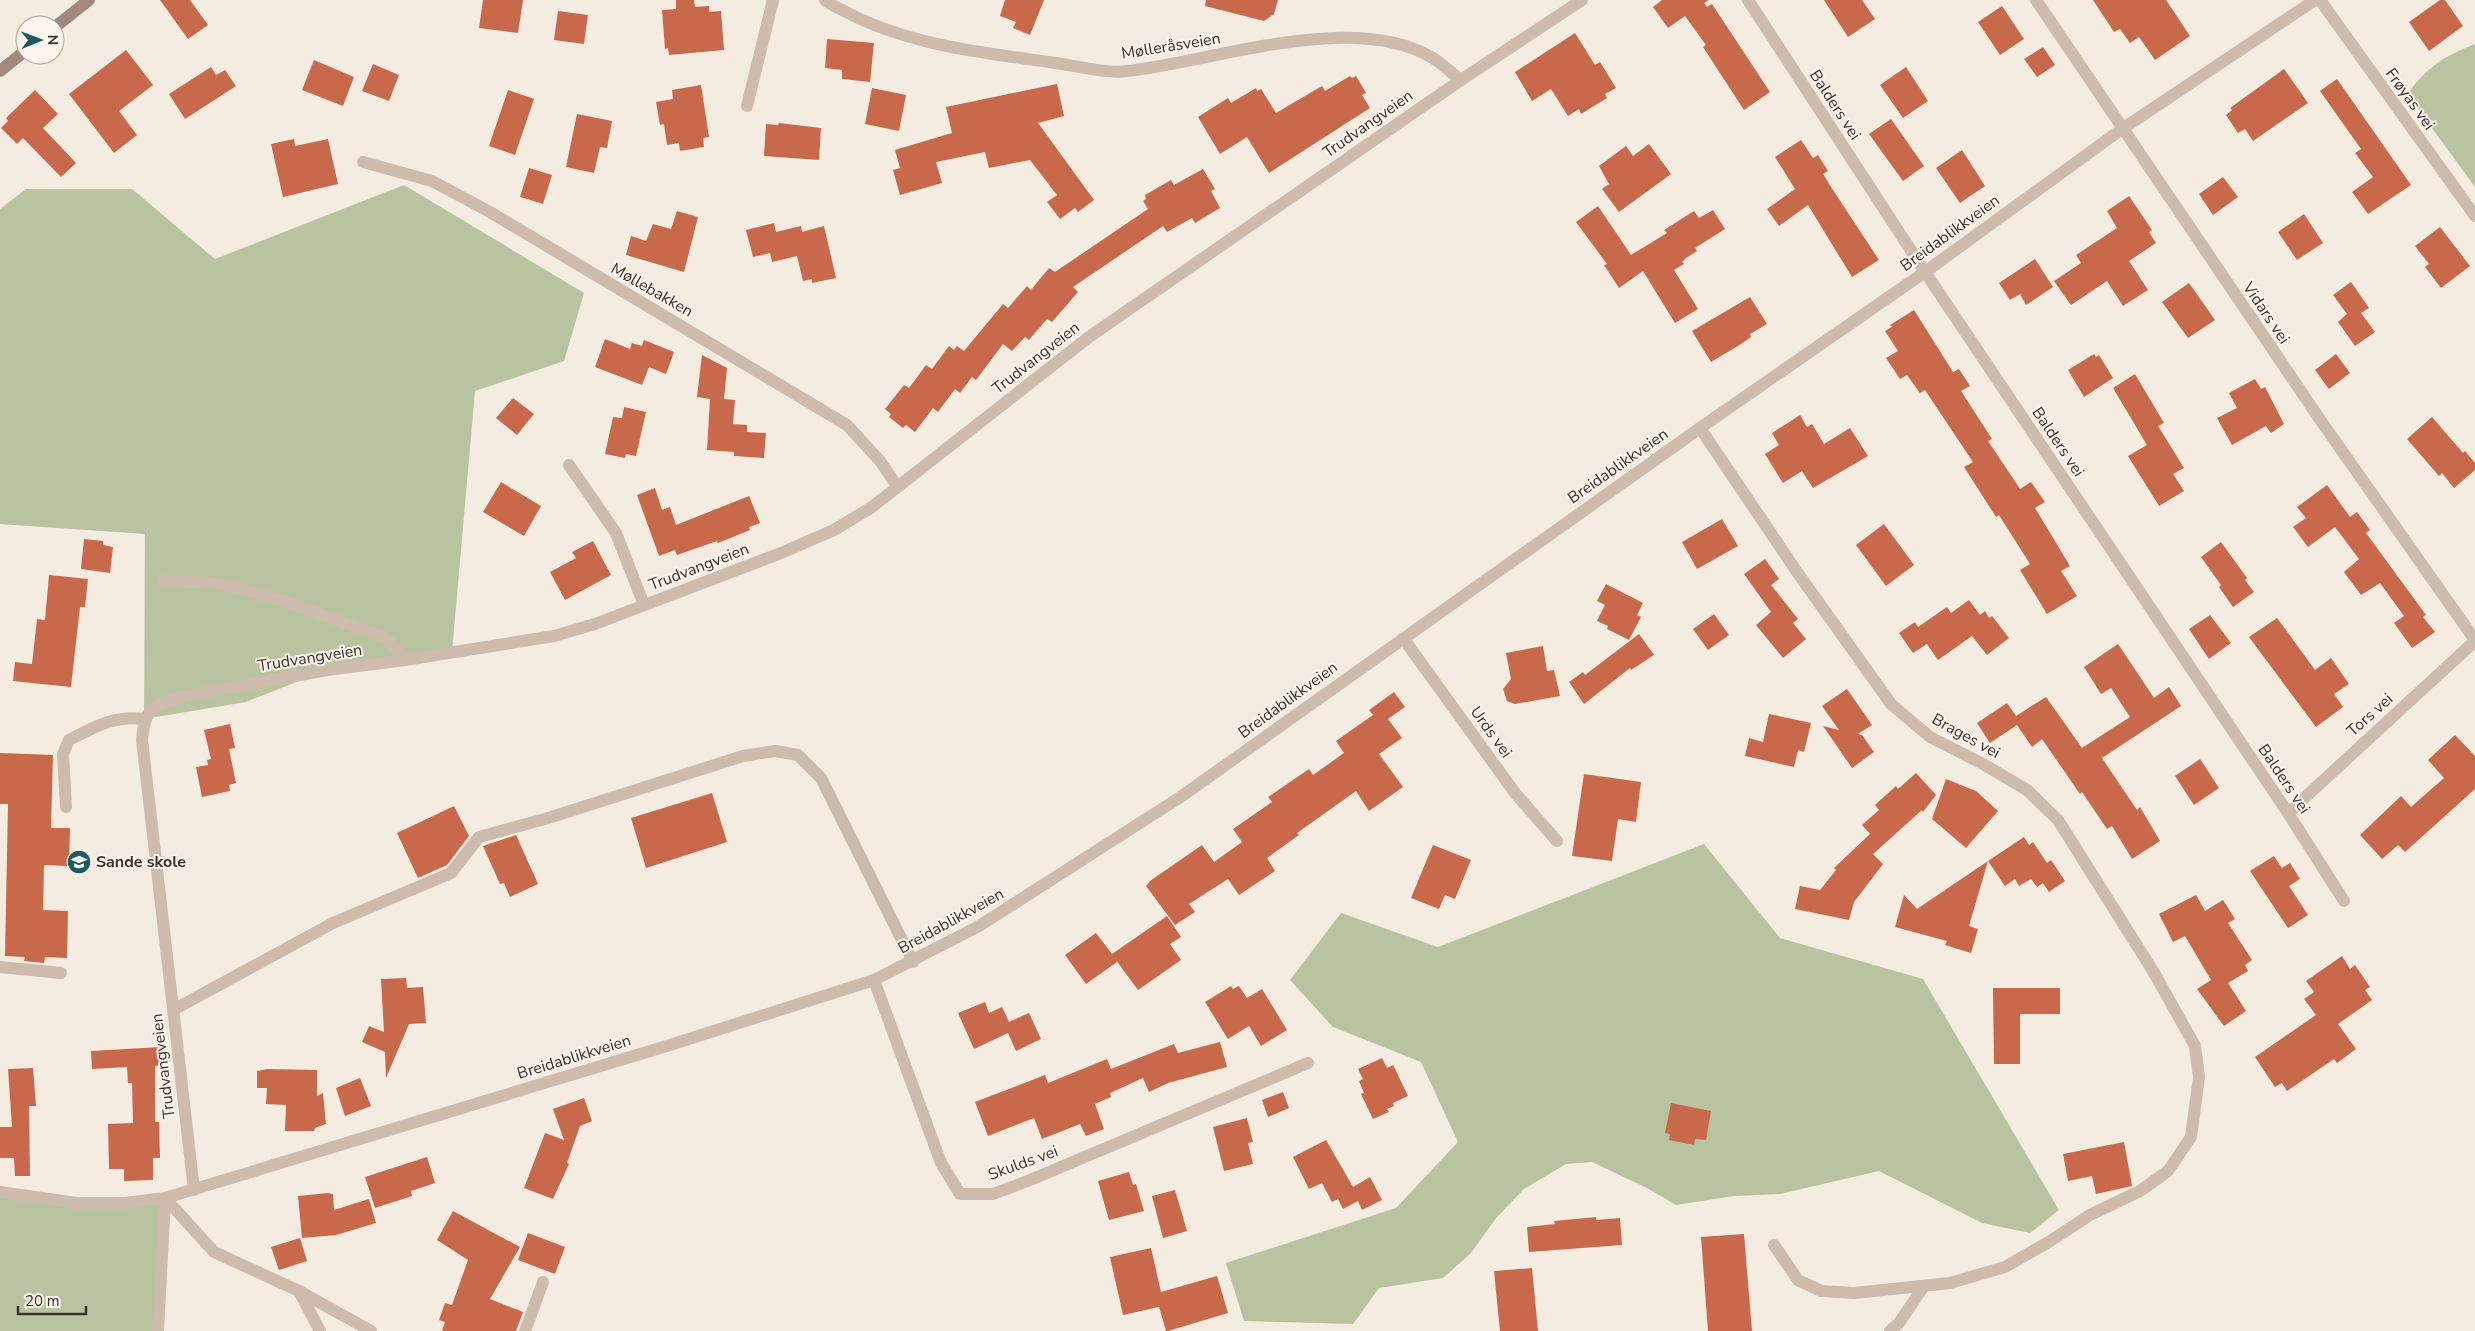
<svg xmlns="http://www.w3.org/2000/svg" width="2475" height="1331" font-family="'Nunito Sans',sans-serif">
	<style>
		.green { fill: #b8c4a0 }
		.building { fill: #c8694b }
		.lines { fill: none; stroke-linecap: round; stroke-linejoin: round }
		.service { stroke: #cdbbac; stroke-width: 12 }
		.minor { stroke: #cdbbac; stroke-width: 12 }
		.secondary { stroke: #a18a7d; stroke-width: 12 }
		.labels { text-anchor: middle; dominant-baseline: central; stroke-width: 4; stroke-linejoin: round; paint-order: stroke }
		.street-label { font-size: 16px; fill: #3b302b; stroke: #fbf5ee }
		.poi-label { font-size: 16px; font-weight: bold; fill: #3b302b; stroke: #fbf5ee; text-anchor: start }
	</style>
	<rect width="100%" height="100%" fill="#f4ebe1"/>
	<g class="green">
		<path d="M2475 44V187L2407 94C2430 65 2441 58 2475 44Z"/>
		<polygon points="404,185 584,293 564,361 475,391 452,652 327,670 246,702 144,719 145,534 0,524 0,209 26,189 132,189 215,259"/>
		<polygon points="1704,844 1780,938 1923,979 2059,1210 2030,1233 1982,1223 1879,1171 1780,1194 1734,1196 1676,1205 1647,1188 1592,1162 1566,1164 1524,1189 1496,1218 1471,1253 1443,1278 1379,1288 1353,1324 1244,1321 1226,1263 1396,1208 1458,1142 1421,1062 1333,1027 1290,980 1341,913 1438,947"/>
		<polygon points="0,1192 77,1203 165,1198 158,1331 0,1331"/>
	</g>
	<g class="building">
		<polygon points="160,0 190,0 208,25 188,39"/>
		<polygon points="483,0 523,0 518,33 479,28"/>
		<polygon points="676,0 694,0 695,7 709,6 709,12 721,11 724,50 669,55 668,48 665,49 662,10 676,9"/>
		<polygon points="1005,0 1044,0 1030,35 1013,28 1016,22 1000,16"/>
		<polygon points="1206,0 1278,0 1274,14 1264,21 1205,6"/>
		<polygon points="1662,0 1709,0 1704,3 1707,7 1712,4 1770,92 1744,110 1703,47 1706,45 1685,16 1668,28 1653,7"/>
		<polygon points="1824,0 1862,0 1875,19 1848,37"/>
		<polygon points="2093,0 2166,0 2190,36 2155,60 2139,37 2130,43 2120,29 2114,32"/>
		<polygon points="2440,0 2445,0 2463,26 2429,51 2409,22"/>
		<polygon points="2002,6 2024,39 2000,55 1978,22"/>
		<polygon points="558,11 588,15 584,44 554,40"/>
		<polygon points="1575,33 1595,65 1600,62 1616,88 1605,94 1607,98 1581,114 1579,109 1568,116 1551,89 1532,101 1515,72"/>
		<polygon points="827,39 874,43 870,82 842,79 842,70 825,68"/>
		<polygon points="2043,47 2055,65 2037,77 2024,59"/>
		<polygon points="126,50 153,85 119,111 137,135 114,153 69,94"/>
		<polygon points="314,60 354,77 343,106 302,90"/>
		<polygon points="373,64 399,75 389,101 362,91"/>
		<polygon points="211,67 216,75 225,70 236,86 185,119 169,94"/>
		<polygon points="1906,67 1928,101 1903,118 1880,85"/>
		<polygon points="2284,69 2308,103 2253,141 2245,129 2238,133 2226,115 2232,110 2230,108"/>
		<polygon points="1350,76 1352,78 1356,76 1366,93 1362,95 1370,108 1269,173 1247,137 1220,154 1198,117 1228,98 1231,103 1256,88 1257,91 1261,89 1276,113 1322,86 1325,91"/>
		<polygon points="2337,79 2411,185 2368,214 2352,192 2373,177 2355,153 2361,149 2320,91"/>
		<polygon points="1057,84 1064,116 1038,123 1094,200 1078,212 1075,208 1060,219 1047,202 1057,195 1030,160 989,168 985,152 936,162 942,183 900,195 893,170 900,168 895,150 952,133 946,107"/>
		<polygon points="701,85 709,137 703,138 704,147 680,151 679,143 667,145 664,124 660,125 656,102 673,99 672,90"/>
		<polygon points="872,88 906,95 899,131 865,124"/>
		<polygon points="35,90 58,114 43,128 76,163 61,177 23,138 17,144 1,128 8,121 6,118"/>
		<polygon points="508,90 534,99 515,155 489,146"/>
		<polygon points="577,114 612,121 607,148 600,147 594,173 566,167"/>
		<polygon points="1891,119 1924,166 1903,181 1869,134"/>
		<polygon points="779,123 821,128 819,160 764,156 766,124 778,125"/>
		<polygon points="294,139 295,146 328,139 338,184 283,197 271,144"/>
		<polygon points="1801,140 1813,158 1818,155 1828,171 1823,174 1833,190 1879,260 1852,277 1808,205 1779,226 1767,209 1795,189 1775,157"/>
		<polygon points="1649,144 1671,174 1619,212 1602,189 1609,184 1599,166 1626,146 1633,156"/>
		<polygon points="1962,150 1985,186 1960,203 1936,168"/>
		<polygon points="529,168 552,175 543,204 520,197"/>
		<polygon points="1203,169 1215,189 1211,191 1220,208 1195,223 1192,218 1167,232 1163,226 1073,287 1078,292 1052,322 1047,319 1029,340 1025,337 1012,351 1003,344 976,380 972,377 960,393 955,389 938,412 933,408 915,432 906,425 903,428 889,417 891,414 885,409 904,385 909,388 926,365 932,369 949,346 954,350 957,346 964,351 1003,304 1008,308 1027,286 1031,290 1049,268 1055,272 1148,209 1143,201 1146,199 1145,195 1171,180 1174,185"/>
		<polygon points="2223,177 2238,197 2213,215 2199,194"/>
		<polygon points="2129,196 2152,230 2149,232 2156,243 2129,261 2148,290 2123,306 2107,281 2071,305 2054,281 2081,263 2076,255 2117,228 2107,211"/>
		<polygon points="1598,206 1631,255 1667,233 1664,230 1694,211 1699,218 1713,210 1725,229 1695,248 1697,251 1686,258 1682,262 1684,264 1674,270 1698,309 1675,323 1643,271 1619,288 1604,265 1607,264 1576,222"/>
		<polygon points="677,211 698,217 684,272 626,255 631,236 646,241 653,224 671,229"/>
		<polygon points="2304,214 2323,243 2297,260 2278,232"/>
		<polygon points="774,223 776,232 801,226 802,232 824,226 836,278 812,283 812,279 803,281 797,256 772,262 770,253 753,257 746,230"/>
		<polygon points="2440,227 2470,266 2441,288 2425,267 2429,264 2415,246"/>
		<polygon points="2035,259 2053,287 2026,305 2020,294 2010,300 1999,283"/>
		<polygon points="2351,282 2369,308 2361,313 2375,332 2355,346 2338,322 2347,314 2333,295"/>
		<polygon points="2189,283 2215,320 2188,338 2162,302"/>
		<polygon points="1750,297 1767,324 1750,334 1751,337 1741,344 1711,362 1692,331"/>
		<polygon points="1914,310 1953,372 1959,369 1970,386 1961,391 1992,439 1988,441 2020,489 2031,482 2045,502 2035,508 2070,566 2061,571 2077,596 2047,614 2020,570 2030,564 1999,515 1996,517 1964,467 1973,462 1925,390 1920,393 1907,375 1900,379 1886,358 1898,351 1885,331 1892,327 1890,325"/>
		<polygon points="605,339 630,349 632,343 642,346 644,340 674,352 666,374 649,367 642,385 595,367"/>
		<polygon points="2094,354 2096,357 2099,355 2113,378 2084,397 2068,370"/>
		<polygon points="2336,354 2350,373 2329,389 2315,370"/>
		<polygon points="702,355 727,368 724,399 735,400 733,424 747,425 747,432 766,433 764,458 734,456 734,452 707,450 710,399 697,397"/>
		<polygon points="2135,374 2164,423 2158,426 2184,468 2173,474 2184,491 2159,506 2128,456 2147,445 2113,388"/>
		<polygon points="2255,379 2261,389 2265,387 2284,424 2271,433 2266,426 2232,445 2217,418 2237,408 2229,393"/>
		<polygon points="513,398 534,414 517,435 496,418"/>
		<polygon points="624,407 646,412 636,456 626,454 625,458 605,454 613,417 622,418"/>
		<polygon points="1800,415 1807,427 1812,424 1824,444 1850,428 1868,456 1813,488 1802,471 1783,483 1765,454 1779,445 1772,433"/>
		<polygon points="2432,417 2463,453 2465,451 2475,463 2475,470 2454,488 2442,473 2439,476 2407,439"/>
		<polygon points="501,482 541,506 524,536 483,512"/>
		<polygon points="2327,485 2350,517 2357,512 2370,530 2366,533 2426,615 2423,617 2435,632 2412,648 2394,623 2404,616 2380,583 2361,595 2344,572 2359,559 2335,527 2308,547 2293,527 2306,518 2297,507"/>
		<polygon points="655,488 662,510 670,507 676,525 749,496 760,523 749,527 750,530 718,543 717,541 677,555 675,550 659,556 637,495"/>
		<polygon points="1722,519 1738,546 1697,569 1682,542"/>
		<polygon points="1884,524 1914,565 1886,586 1856,545"/>
		<polygon points="84,539 103,541 103,545 113,547 110,573 81,569"/>
		<polygon points="593,541 611,575 565,600 550,572 576,558 572,552"/>
		<polygon points="2221,542 2247,578 2245,580 2254,592 2233,607 2219,587 2221,585 2201,557"/>
		<polygon points="1765,559 1779,579 1771,585 1798,619 1793,623 1806,639 1783,658 1756,625 1771,612 1744,574"/>
		<polygon points="49,575 88,579 85,607 80,607 71,687 13,681 15,662 32,664 37,619 45,620"/>
		<polygon points="1606,584 1643,603 1637,615 1641,617 1629,640 1607,629 1608,626 1597,621 1605,605 1597,601"/>
		<polygon points="1969,600 1980,615 1985,611 1989,618 1992,616 2009,638 1987,655 1972,636 1938,660 1927,644 1913,653 1899,633 1915,622 1918,627 1947,607 1951,613"/>
		<polygon points="1714,614 1729,635 1708,650 1693,629"/>
		<polygon points="2210,615 2231,643 2209,659 2189,629"/>
		<polygon points="2277,618 2315,670 2331,658 2349,684 2334,694 2343,707 2316,727 2249,637"/>
		<polygon points="1639,634 1654,655 1631,670 1630,668 1584,704 1569,682 1583,672 1585,675"/>
		<polygon points="2118,644 2154,698 2169,687 2181,706 2102,758 2137,810 2140,807 2160,841 2132,859 2112,826 2107,829 2082,792 2080,794 2042,739 2032,747 2017,725 1990,743 1977,723 2007,703 2016,716 2046,697 2082,748 2130,717 2111,688 2101,694 2084,667"/>
		<polygon points="1543,646 1547,671 1554,670 1560,696 1515,704 1507,701 1503,689 1511,679 1506,653"/>
		<polygon points="1847,689 1872,725 1858,734 1862,735 1874,752 1852,768 1823,726 1839,730 1822,706"/>
		<polygon points="1394,692 1405,707 1388,719 1402,738 1379,754 1403,787 1369,811 1356,791 1297,833 1299,835 1267,858 1275,871 1239,895 1228,879 1189,904 1195,912 1175,925 1146,886 1150,881 1202,845 1214,862 1242,842 1233,829 1272,802 1268,797 1309,769 1313,775 1344,753 1336,741 1373,715 1369,710"/>
		<polygon points="1769,714 1811,723 1804,752 1798,750 1794,767 1745,756 1749,738 1763,742"/>
		<polygon points="230,724 235,748 229,749 236,783 229,785 230,791 202,797 196,767 208,765 207,760 211,759 204,730"/>
		<polygon points="2455,735 2475,756 2475,789 2405,852 2398,845 2382,859 2360,835 2401,796 2411,807 2444,778 2428,760"/>
		<polygon points="0,753 53,755 51,828 70,828 69,866 44,865 43,910 68,911 67,958 45,957 44,963 24,961 25,957 5,956 8,804 0,804"/>
		<polygon points="2200,759 2219,788 2194,805 2175,776"/>
		<polygon points="1916,773 1936,795 1923,812 1922,810 1873,854 1883,864 1854,902 1849,920 1795,909 1800,886 1820,890 1836,870 1834,868 1870,834 1862,825 1879,810 1875,805 1896,786 1898,789"/>
		<polygon points="1584,774 1641,782 1636,822 1618,819 1612,861 1572,856"/>
		<polygon points="1946,779 1976,791 1998,811 1966,848 1932,819"/>
		<polygon points="712,793 727,842 646,868 631,818"/>
		<polygon points="454,806 469,836 447,865 418,878 397,833"/>
		<polygon points="516,835 538,884 510,897 504,883 500,884 483,846"/>
		<polygon points="2024,837 2029,845 2033,842 2047,863 2051,860 2065,881 2049,892 2043,883 2037,887 2031,879 2019,886 2015,879 2005,886 1988,861"/>
		<polygon points="1433,845 1471,860 1455,899 1445,895 1439,909 1411,898"/>
		<polygon points="2274,856 2282,868 2290,863 2300,879 2289,886 2308,915 2288,928 2250,871"/>
		<polygon points="1988,861 1969,926 1978,929 1971,953 1945,945 1947,941 1895,927 1904,895 1917,909"/>
		<polygon points="2196,895 2205,911 2223,900 2235,919 2228,923 2252,960 2245,965 2248,971 2228,983 2246,1011 2224,1026 2197,989 2211,980 2185,936 2173,942 2159,914"/>
		<polygon points="1167,916 1181,937 1170,944 1181,960 1138,990 1116,960 1117,962 1086,984 1065,955 1096,933 1112,954"/>
		<polygon points="2342,956 2350,969 2355,965 2370,987 2365,990 2372,1000 2338,1024 2356,1049 2337,1063 2334,1059 2287,1091 2282,1083 2275,1087 2255,1057 2316,1015 2304,999 2314,992 2306,981"/>
		<polygon points="406,978 407,988 423,987 426,1023 409,1024 386,1078 385,1052 362,1042 369,1026 384,1032 381,979"/>
		<polygon points="1231,986 1233,989 1239,986 1247,998 1262,989 1287,1030 1261,1046 1249,1026 1228,1039 1205,1002"/>
		<polygon points="1993,988 2060,988 2060,1014 2020,1014 2020,1064 1994,1064"/>
		<polygon points="985,1002 989,1013 1002,1007 1009,1022 1029,1013 1041,1039 1016,1051 1008,1033 974,1049 958,1013"/>
		<polygon points="1220,1042 1227,1067 1168,1083 1149,1092 1143,1078 1110,1093 1111,1097 1095,1104 1104,1129 1086,1136 1080,1124 1042,1139 1034,1118 988,1136 975,1102 1045,1075 1048,1083 1107,1059 1111,1069 1174,1044 1178,1053"/>
		<polygon points="161,1047 162,1065 155,1066 155,1122 159,1122 160,1158 153,1158 153,1180 124,1181 124,1169 109,1169 108,1124 133,1123 132,1083 128,1083 127,1067 92,1069 91,1051"/>
		<polygon points="1382,1058 1387,1068 1393,1065 1408,1096 1393,1103 1394,1106 1387,1109 1389,1112 1373,1119 1361,1094 1364,1093 1359,1081 1363,1079 1358,1069"/>
		<polygon points="33,1068 36,1106 29,1106 30,1176 15,1176 14,1158 0,1158 0,1127 12,1127 8,1069"/>
		<polygon points="267,1069 317,1070 317,1096 323,1093 326,1124 315,1128 314,1131 285,1131 286,1105 266,1104 267,1088 257,1088 257,1071"/>
		<polygon points="360,1078 371,1106 345,1116 336,1088"/>
		<polygon points="1283,1092 1289,1108 1268,1117 1262,1100"/>
		<polygon points="584,1098 592,1121 580,1126 567,1163 569,1164 553,1199 524,1188 545,1133 564,1140 553,1109"/>
		<polygon points="1671,1103 1711,1111 1706,1140 1695,1139 1694,1145 1669,1140 1670,1134 1665,1133"/>
		<polygon points="1247,1118 1253,1142 1248,1143 1253,1164 1224,1171 1213,1127"/>
		<polygon points="1326,1140 1353,1187 1370,1177 1382,1200 1362,1210 1358,1201 1343,1209 1338,1199 1332,1202 1322,1183 1309,1189 1293,1157"/>
		<polygon points="2124,1142 2132,1186 2096,1194 2092,1176 2068,1181 2063,1154"/>
		<polygon points="427,1157 435,1183 411,1191 412,1196 375,1208 365,1177"/>
		<polygon points="1129,1172 1133,1185 1136,1184 1144,1211 1109,1220 1098,1181"/>
		<polygon points="1175,1190 1187,1231 1163,1238 1152,1196"/>
		<polygon points="328,1193 333,1194 334,1210 369,1199 376,1223 336,1235 302,1238 298,1196"/>
		<polygon points="453,1211 520,1247 490,1299 523,1312 516,1331 442,1331 445,1322 439,1320 445,1303 452,1305 468,1260 437,1240"/>
		<polygon points="1596,1217 1596,1220 1620,1218 1622,1245 1529,1252 1527,1227 1555,1224 1554,1221"/>
		<polygon points="528,1233 565,1247 555,1274 518,1260"/>
		<polygon points="1744,1234 1752,1331 1708,1331 1701,1237"/>
		<polygon points="300,1238 307,1261 279,1270 271,1247"/>
		<polygon points="1151,1248 1161,1292 1217,1276 1228,1313 1168,1331 1166,1331 1159,1307 1123,1315 1110,1257"/>
		<polygon points="1532,1268 1538,1331 1500,1331 1494,1271"/>
	</g>
	<g class="lines">
		<g class="service">
			<polyline points="747,106 773,0"/>
			<polyline points="569,465 616,533 644,605"/>
			<polyline points="163,581 217,583 287,602 386,638 405,660"/>
			<path d="M66 807 63 754 69 740C94 727 115 715 144 719"/>
			<polyline points="0,967 61,973"/>
			<polyline points="173,1010 333,923 451,873 479,837 545,819 743,756 775,751 798,755 821,778 913,962"/>
			<polyline points="1774,1245 1798,1280 1821,1291 1854,1293 1950,1283 2005,1267 2047,1243 2090,1215 2140,1191 2168,1171 2191,1137 2199,1077 2195,1046"/>
			<polyline points="158,1331 165,1198"/>
			<polyline points="525,1331 543,1282"/>
			<polyline points="1890,1331 1899,1323 1924,1286"/>
		</g>
		<g class="minor">
			<path d="M825 0C832 6 841 9 848 13 912 46 986 53 1056 63 1077 66 1107 74 1127 71 1215 61 1350 11 1431 57 1442 63 1451 73 1461 80"/>
			<polyline points="1748,0 1925,272 2288,813 2344,901"/>
			<polyline points="2036,0 2321,421 2475,640"/>
			<polyline points="2320,0 2475,216"/>
			<polyline points="363,162 432,181 490,212 847,425 880,461 897,486"/>
			<polyline points="1700,428 1797,572 1891,704 1930,737 1983,764 2027,790 2058,820 2153,971 2195,1046"/>
			<polyline points="1403,638 1515,793 1557,841"/>
			<polyline points="2288,813 2475,641"/>
			<polyline points="874,980 941,1163 960,1194 993,1194 1030,1180 1308,1063"/>
			<path d="M194 1190 142 740C145 708 151 707 180 697L327 670 405 660 554 636 595 624 781 553 834 530 872 507 1089 337 1461 80 1582 0"/>
			<polyline points="0,1192 77,1203 125,1203 165,1198 670,1045 874,980 979,926 1182,796 1700,428 1925,272 2122,129 2315,0"/>
			<polyline points="165,1198 214,1252 299,1291 371,1331"/>
			<polyline points="299,1291 320,1331"/>
		</g>
		<g class="secondary">
			<polyline points="55,27 89,0"/>
			<polyline points="0,71 25,51"/>
		</g>
	</g>
	<defs>
		<g id="school-disc" transform="scale(1.25)"><circle r="9.5" fill="#1f5a5e" stroke="#fbf5ee"/><path d="M0-5L7-2L0 1L-7-2ZM-4 1L0 2.5L4 1V4Q0 6-4 4Z" fill="#fff"/></g>
	</defs>
	<g fill-rule="evenodd">
		<use href="#school-disc" x="79" y="862"/>
	</g>
	<g class="labels">
		<g class="street-label">
			<text transform="translate(1171 46) rotate(-9)">Mølleråsveien</text>
			<text transform="translate(2410 99) rotate(54)">Frøyas vei</text>
			<text transform="translate(1835 105) rotate(57)">Balders vei</text>
			<text transform="translate(1368 124) rotate(-35)">Trudvangveien</text>
			<text transform="translate(1950 233) rotate(-36)">Breidablikkveien</text>
			<text transform="translate(652 290) rotate(30)">Møllebakken</text>
			<text transform="translate(2266 313) rotate(56)">Vidars vei</text>
			<text transform="translate(1036 358) rotate(-38)">Trudvangveien</text>
			<text transform="translate(2058 442) rotate(56)">Balders vei</text>
			<text transform="translate(1618 466) rotate(-35)">Breidablikkveien</text>
			<text transform="translate(699 567) rotate(-21)">Trudvangveien</text>
			<text transform="translate(310 658) rotate(-9)">Trudvangveien</text>
			<text transform="translate(1288 700) rotate(-36)">Breidablikkveien</text>
			<text transform="translate(2370 715) rotate(-42)">Tors vei</text>
			<text transform="translate(1491 732) rotate(54)">Urds vei</text>
			<text transform="translate(1966 736) rotate(29)">Brages vei</text>
			<text transform="translate(2284 779) rotate(56)">Balders vei</text>
			<text transform="translate(951 921) rotate(-29)">Breidablikkveien</text>
			<text transform="translate(574 1057) rotate(-17)">Breidablikkveien</text>
			<text transform="translate(163 1066) rotate(-97)">Trudvangveien</text>
			<text transform="translate(1023 1163) rotate(-20)">Skulds vei</text>
		</g>
		<g class="poi-label">
			<text x="96" y="862">Sande skole</text>
		</g>
	</g>
	<g transform="translate(40 40) rotate(89)"><circle r="24" fill="#fbf5ee" stroke="#aea6a0"/>
	<path d="M0-4L9 19L0 12L-9 19Z" fill="#1f5a5e"/>
	<text y="-8" font-size="14" font-weight="bold" text-anchor="middle" fill="#3b302b">N</text>
	</g>
	<path d="M18 1306v8h68v-8" fill="none" stroke="#3b302b" stroke-width="2.5"/>
	<text x="25" y="1306" font-size="15" fill="#3b302b" stroke="#fbf5ee" stroke-width="4" paint-order="stroke">20 m</text>
</svg>
